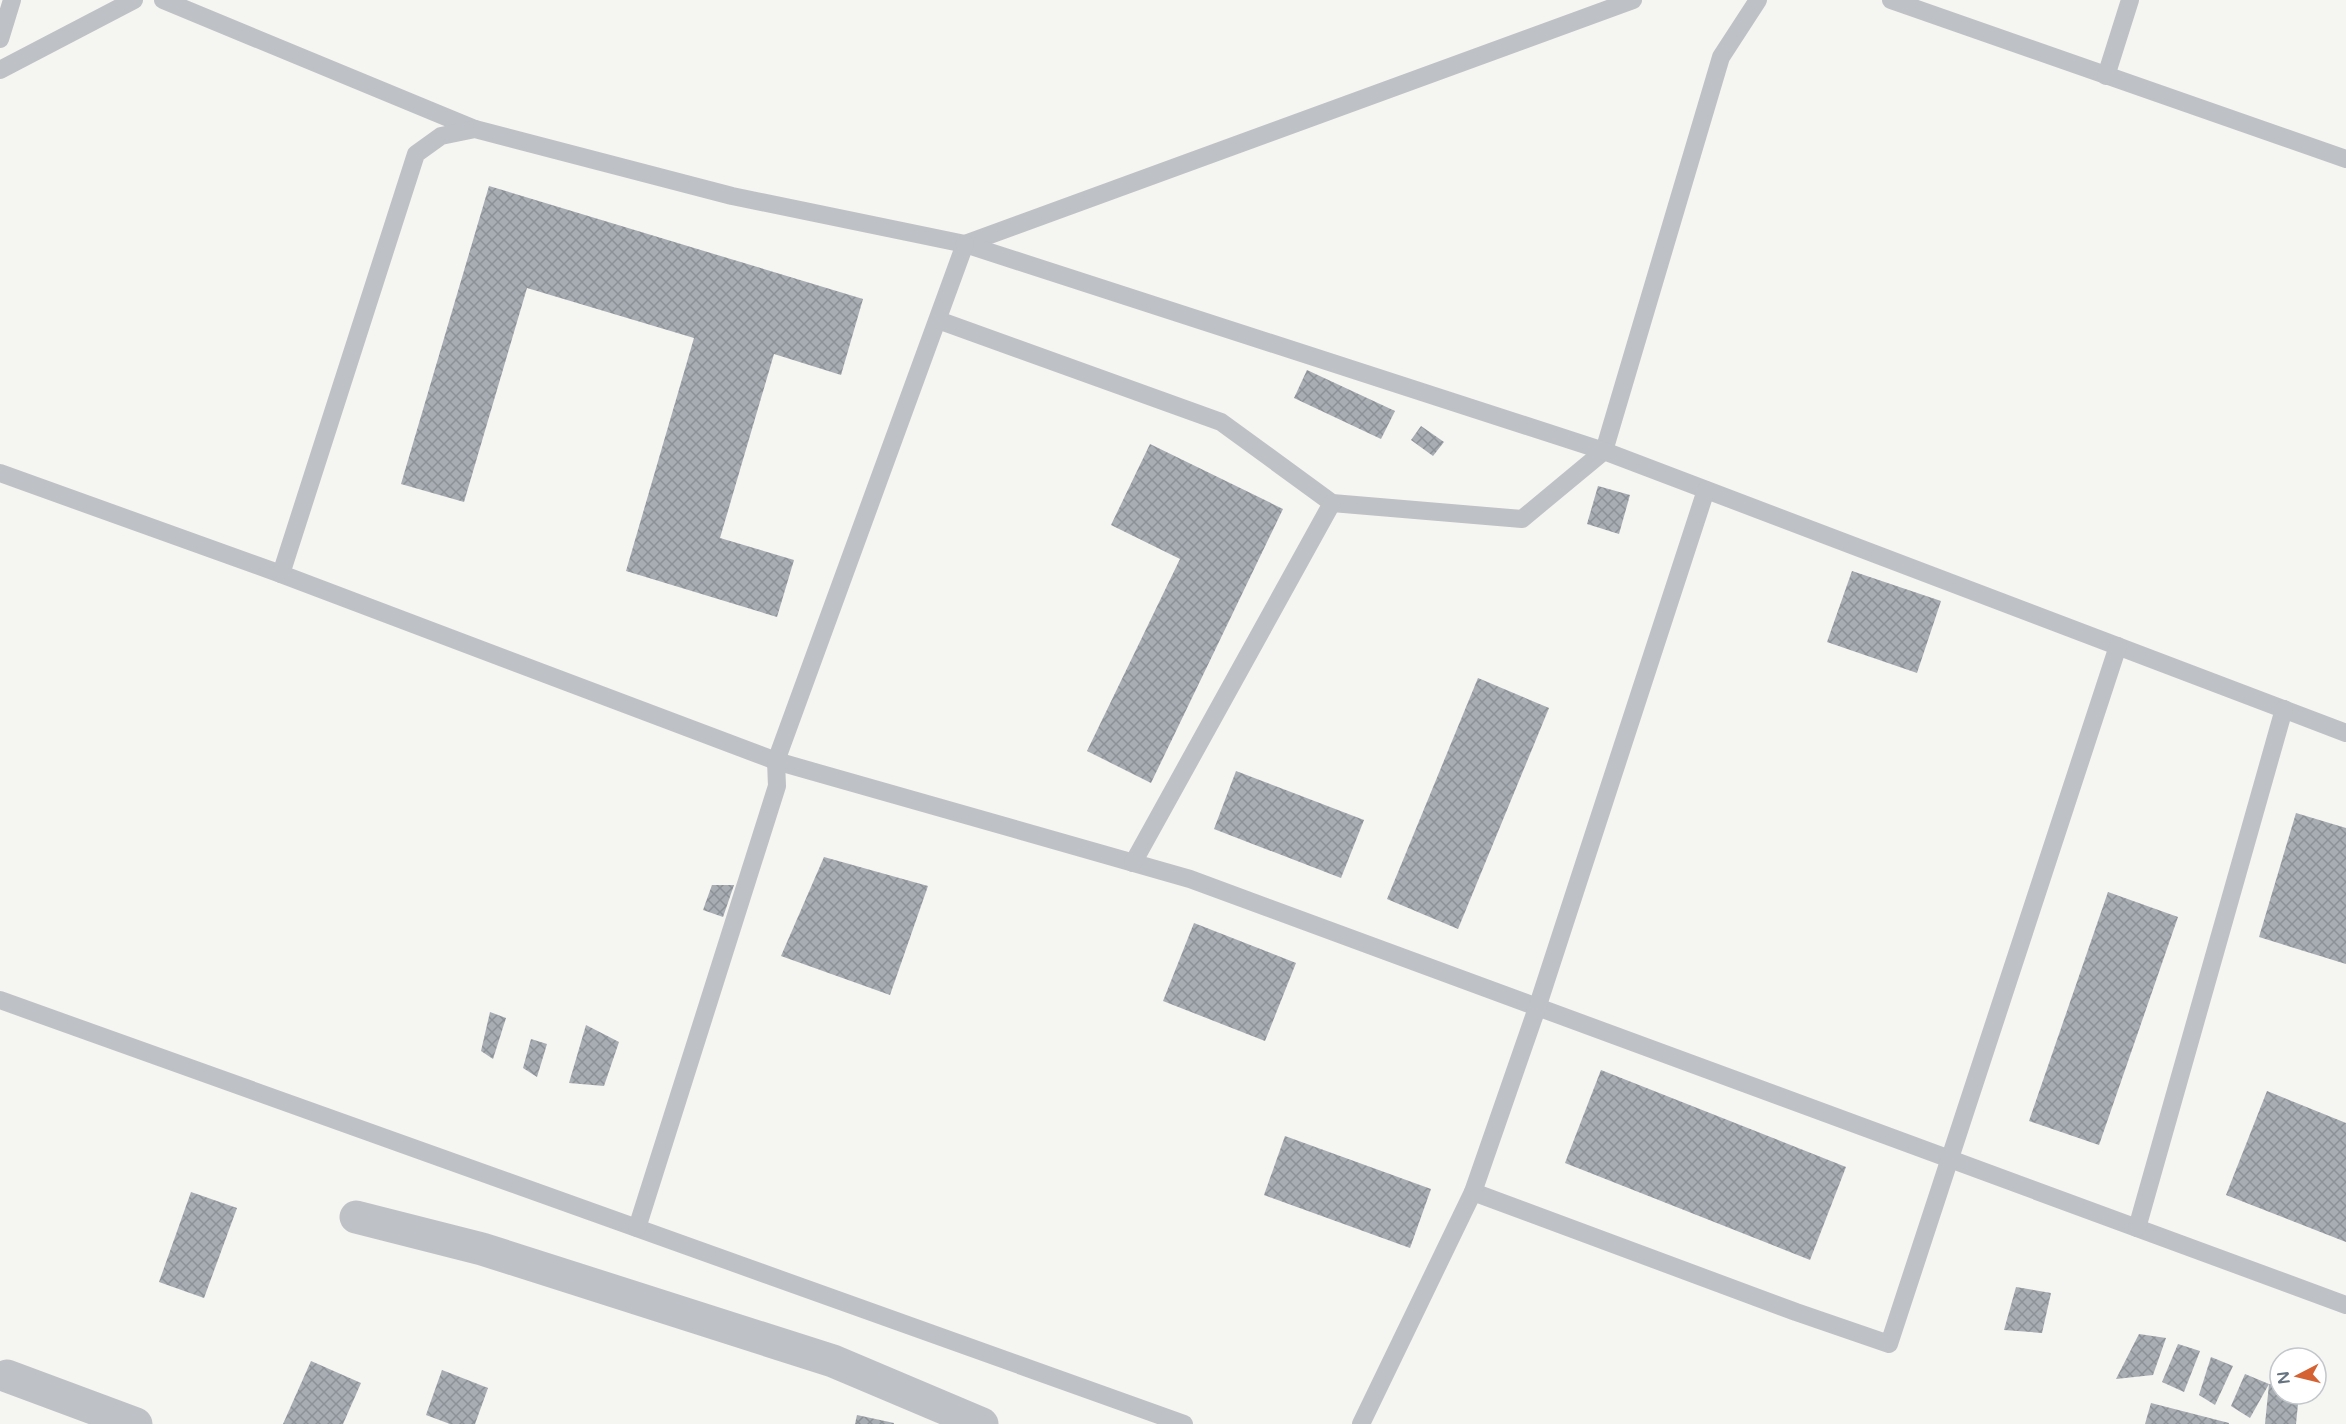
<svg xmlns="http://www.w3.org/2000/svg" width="2346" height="1424" font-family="'Varela Round',sans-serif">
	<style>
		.building { fill: url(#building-cross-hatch) }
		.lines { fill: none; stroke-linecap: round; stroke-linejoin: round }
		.service { stroke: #bec1c5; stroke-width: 18 }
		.minor { stroke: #bec1c5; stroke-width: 33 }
	</style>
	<defs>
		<pattern id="building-cross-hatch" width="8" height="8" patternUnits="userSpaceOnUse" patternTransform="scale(1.5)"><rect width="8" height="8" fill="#a7adb3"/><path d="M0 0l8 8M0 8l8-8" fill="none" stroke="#8c9197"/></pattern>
	</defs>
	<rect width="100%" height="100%" fill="#f5f5f1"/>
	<g class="building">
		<polygon points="489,186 863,299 841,375 774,354 720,538 794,560 777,617 626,571 694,338 527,288 464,502 401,484"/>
		<polygon points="1307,370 1395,411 1381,439 1294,398"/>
		<polygon points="1421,426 1444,442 1433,456 1411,440"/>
		<polygon points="1150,444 1283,509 1151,783 1087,751 1180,559 1111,525"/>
		<polygon points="1598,486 1630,495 1619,534 1587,524"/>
		<polygon points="1852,571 1941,601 1917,673 1827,642"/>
		<polygon points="1478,678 1549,708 1458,929 1387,899"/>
		<polygon points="1236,771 1364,820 1341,878 1214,829"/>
		<polygon points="2296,813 2346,828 2346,964 2259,937"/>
		<polygon points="824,857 928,886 890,995 781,956"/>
		<polygon points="712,885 734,885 723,917 703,910"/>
		<polygon points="2108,892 2178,917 2099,1145 2029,1121"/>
		<polygon points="1194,923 1296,963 1265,1041 1163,1001"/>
		<polygon points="490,1012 506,1018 493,1059 481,1051"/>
		<polygon points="586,1025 619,1042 604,1086 569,1083"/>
		<polygon points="531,1039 547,1044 537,1077 523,1068"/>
		<polygon points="1601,1070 1846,1167 1810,1260 1565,1163"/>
		<polygon points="2267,1091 2346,1123 2346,1242 2226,1195"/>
		<polygon points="1285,1136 1431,1189 1410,1248 1264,1195"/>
		<polygon points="191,1192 237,1208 204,1298 159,1282"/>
		<polygon points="2016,1287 2051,1293 2042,1333 2004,1330"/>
		<polygon points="2139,1334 2166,1338 2153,1375 2116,1379"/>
		<polygon points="2178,1344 2200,1351 2184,1392 2162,1382"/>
		<polygon points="2211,1357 2233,1366 2215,1405 2199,1395"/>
		<polygon points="311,1361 361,1383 343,1424 283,1424"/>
		<polygon points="442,1370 488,1388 475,1424 450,1424 426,1415"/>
		<polygon points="2245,1374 2269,1384 2280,1384 2280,1394 2299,1394 2296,1424 2265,1424 2269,1384 2250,1418 2231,1406"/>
		<polygon points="2151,1403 2229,1423 2229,1424 2145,1424"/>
		<polygon points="857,1415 894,1423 894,1424 855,1424"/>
	</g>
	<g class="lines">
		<g class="service">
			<polyline points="163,0 475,129"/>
			<polyline points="1891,0 2346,159"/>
			<polyline points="0,39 12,0"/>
			<polyline points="0,70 134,0"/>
			<polyline points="2106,76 2130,0"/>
			<polyline points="965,244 1633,0"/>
			<polyline points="938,320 1221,422 1332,503 1522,519 1604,451 1721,57 1758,0"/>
			<polyline points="0,473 281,574"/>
			<polyline points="2346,733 1604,451 965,244 732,196 475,129 441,136 416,154 281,574 776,761 1190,879 2346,1305"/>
			<polyline points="1133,863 1332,503"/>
			<polyline points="0,1000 1184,1424"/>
			<polyline points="1473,1192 1796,1312 1889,1344 2118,646"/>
			<polyline points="637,1228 777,786 776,761 965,244"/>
			<polyline points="2137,1228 2284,709"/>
			<polyline points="1361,1424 1473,1192 1537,1008 1706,490"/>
		</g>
		<g class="minor">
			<polyline points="356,1217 482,1249 833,1361 982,1424"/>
			<polyline points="7,1376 136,1424"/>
		</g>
	</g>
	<g transform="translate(2298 1376) rotate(263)"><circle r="28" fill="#ffffff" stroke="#c2c7cc" stroke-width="1.5"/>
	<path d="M0-4.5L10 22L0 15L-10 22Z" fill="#d46233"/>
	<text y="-9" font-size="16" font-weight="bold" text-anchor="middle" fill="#667380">N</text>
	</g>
</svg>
